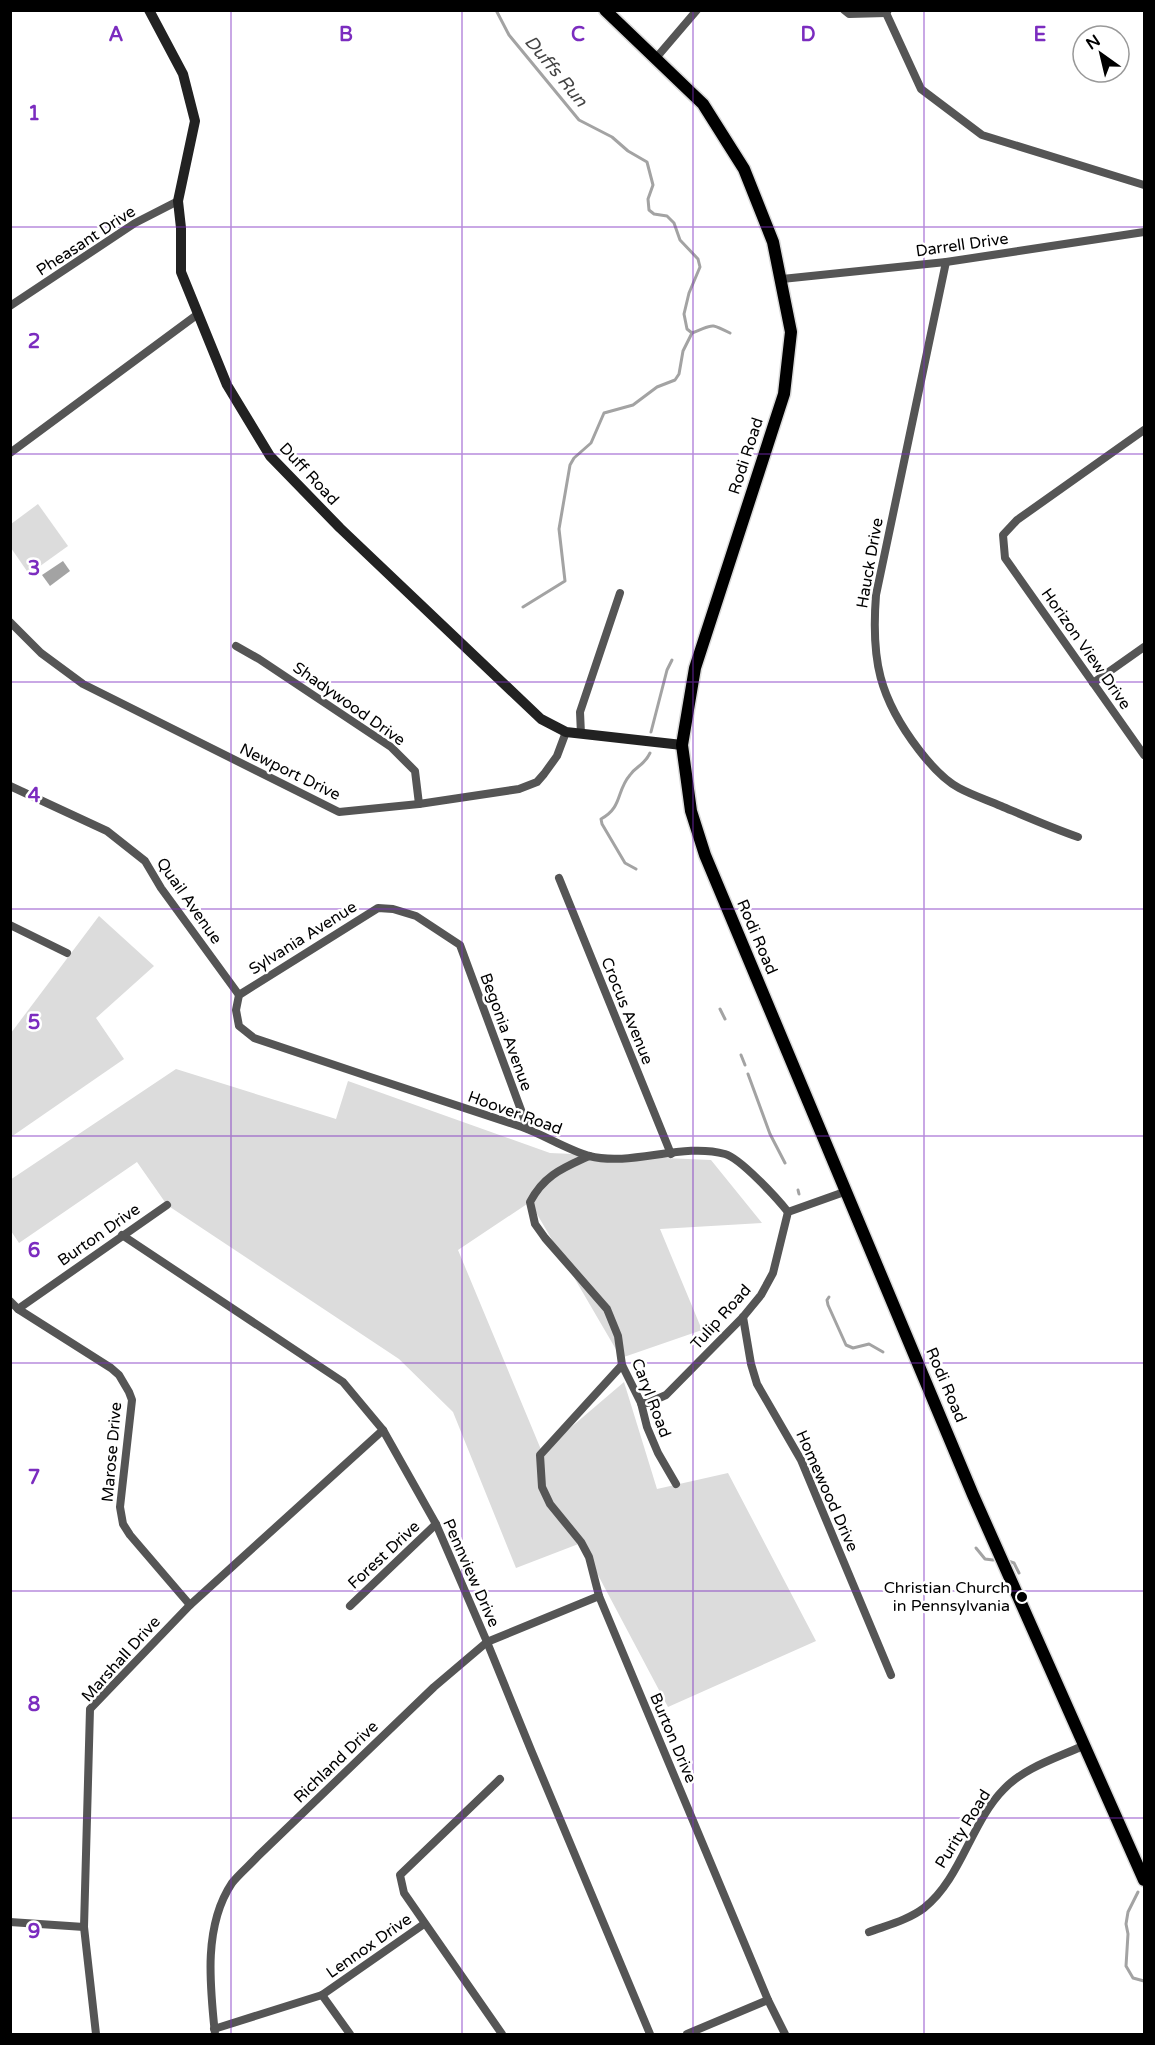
<svg xmlns="http://www.w3.org/2000/svg" width="1155" height="2045" font-family="'Varela Round',sans-serif">
	<style>
		.green { fill: #dcdcdc }
		.water { fill: #a3a3a3 }
		.lines { fill: none; stroke-linecap: round; stroke-linejoin: round }
		.stream { stroke: #a3a3a3; stroke-width: 3 }
		.primary-casing { stroke: #dbdbdb; stroke-width: 15 }
		.street { stroke: #555; stroke-width: 8 }
		.secondary { stroke: #222; stroke-width: 10 }
		.primary { stroke: #000; stroke-width: 12 }
		.grid { fill: none; stroke: #7b2cbf; stroke-width: 1.5; stroke-opacity: 0.55 }
		.poi-dot { fill: #000; stroke: #fff; stroke-width: 2 }
		.labels { text-anchor: middle; dominant-baseline: central; stroke-width: 5; stroke-linejoin: round; paint-order: stroke }
		.street-label { font-size: 16px; fill: #000; stroke: #fff }
		.poi-label { font-size: 16px; fill: #000; stroke: #fff; text-anchor: end }
		.water-label { font-size: 18px; font-style: italic; fill: #444; stroke: #fff }
		.grid-label { font-size: 20px; text-anchor: middle; font-weight: bold; fill: #7b2cbf; stroke: #fff; stroke-width: 5; stroke-linejoin: round; paint-order: stroke }
	</style>
	<rect width="100%" height="100%" fill="#fff"/>
	<g class="green">
		<polygon points="38,504 68,546 29,574 11,548 11,524"/>
		<polygon points="99,916 154,966 96,1018 124,1059 11,1137 11,1033"/>
		<polygon points="176,1069 336,1119 348,1081 550,1153 711,1160 762,1223 660,1229 702,1330 621,1358 530,1202 458,1250 542,1452 624,1382 657,1489 728,1473 816,1641 668,1707 581,1543 516,1568 453,1412 399,1359 167,1205 137,1162 19,1243 11,1231 10,1180"/>
	</g>
	<polygon class="water" points="63,561 70,571 50,586 42,575"/>
	<g class="lines">
		<g class="stream">
			<path d="M496 10 509 35 579 120 612 137 628 151 647 162 653 185 648 199 649 210 654 214 667 216 674 223 680 240 698 259 700 267 689 293 684 314 687 329 692 333C714 325 708 322 730 333"/>
			<polyline points="523,607 565,581 559,529 570,465 574,458 591,443 604,413 633,405 657,387 675,380 679,374 683,351 692,333"/>
			<polyline points="651,732 667,670 672,660"/>
			<path d="M636 869 625 863 602 824 601 819C623 807 616 791 630 775 637 765 644 766 650 753"/>
			<polyline points="720,1009 725,1019"/>
			<polyline points="741,1055 745,1065"/>
			<polyline points="748,1074 770,1134 785,1163"/>
			<polyline points="798,1190 799,1194"/>
			<polyline points="829,1297 827,1300 828,1305 846,1345 853,1348 869,1344 883,1352"/>
			<polyline points="976,1548 985,1559 993,1560"/>
			<polyline points="1008,1561 1014,1563 1019,1573"/>
			<polyline points="1138,1892 1128,1912 1126,1924 1128,1934 1126,1966 1133,1978 1144,1981"/>
		</g>
		<g class="primary-casing">
			<polyline id="primary" points="605,10 703,104 744,169 773,242 791,332 784,394 695,668 682,745 691,811 705,855 973,1495 1144,1880"/>
		</g>
		<g class="street">
			<polyline points="844,10 849,14 886,13 888,10"/>
			<polyline points="886,13 921,89 982,135 1144,185"/>
			<polyline points="656,58 697,10"/>
			<path d="M946 262 876 595C871 660 879 698 919 750 929 763 944 780 959 788 972 795 987 800 1001 806 1027 817 1052 828 1078 837"/>
			<polyline points="782,279 946,262 1144,232"/>
			<polyline points="10,306 135,223 178,201"/>
			<polyline points="1144,430 1017,520 1003,535 1005,558 1144,755"/>
			<polyline points="10,453 198,314"/>
			<polyline points="10,622 41,653 83,684 339,812 419,804 519,789 537,782 544,774 557,756 566,732"/>
			<polyline points="236,646 259,659 391,747 415,771 419,804"/>
			<polyline points="1093,683 1144,647"/>
			<polyline points="581,734 580,712 620,593"/>
			<polyline points="10,786 107,831 145,861 161,888 239,995"/>
			<polyline points="559,878 671,1154"/>
			<polyline points="10,925 67,953"/>
			<path d="M528 1129 460 945 416 916 393 909 378 908 239 995 236 1010 239 1026 254 1038C343 1068 433 1098 522 1127 544 1135 566 1149 589 1156 632 1167 682 1142 725 1154 740 1158 777 1198 788 1212"/>
			<path d="M589 1156C563 1168 544 1175 530 1202L535 1224 545 1238 607 1309 618 1336 622 1365 641 1403 647 1427 658 1453 676 1484"/>
			<polyline points="122,1235 343,1382 383,1430 436,1524 487,1642 531,1750 650,2034"/>
			<polyline points="10,1301 18,1309 111,1368 119,1375 129,1392 132,1400 120,1507 123,1524 130,1535 190,1605"/>
			<polyline points="18,1309 167,1205"/>
			<polyline points="743,1317 751,1364 757,1384 801,1460 891,1675"/>
			<polyline points="622,1365 540,1455 542,1487 550,1504 581,1542 589,1557 599,1596 768,2000 785,2034"/>
			<polyline points="641,1403 648,1403 666,1395 743,1317 761,1295 773,1273 788,1212 847,1191"/>
			<polyline points="350,1606 436,1524"/>
			<polyline points="500,1779 400,1875 404,1893 502,2034"/>
			<polyline points="10,1922 84,1927"/>
			<path d="M869 1932C888 1925 908 1920 924 1908 961 1879 971 1822 1004 1789 1025 1767 1057 1758 1085 1745"/>
			<polyline points="322,1995 350,2034"/>
			<polyline points="214,2029 322,1995 424,1924"/>
			<polyline points="96,2034 84,1927 90,1709 190,1605 383,1430"/>
			<path d="M215 2034C210 1986 203 1926 232 1883 239 1874 250 1865 258 1856L434 1687 487 1642 599 1596"/>
			<polyline points="687,2034 768,2000"/>
		</g>
		<polyline class="secondary" points="149,10 183,74 195,121 178,201 181,228 181,272 227,385 270,456 340,528 541,719 566,732 682,745"/>
		<use href="#primary" class="primary"/>
	</g>
	<path class="grid" d="M231 10V2034M462 10V2034M693 10V2034M924 10V2034M10 227H1144M10 454H1144M10 682H1144M10 909H1144M10 1136H1144M10 1363H1144M10 1591H1144M10 1818H1144"/>
	<circle class="poi-dot" cx="1022" cy="1597" r="6"/>
	<g class="labels">
		<g class="street-label">
			<text transform="translate(86 241) rotate(-33)">Pheasant Drive</text>
			<text transform="translate(962 245) rotate(-8)">Darrell Drive</text>
			<text transform="translate(746 456) rotate(-72)">Rodi Road</text>
			<text transform="translate(309 474) rotate(47)">Duff Road</text>
			<text transform="translate(870 563) rotate(-80)">Hauck Drive</text>
			<text transform="translate(1086 649) rotate(55)">Horizon View Drive</text>
			<text transform="translate(349 704) rotate(35)">Shadywood Drive</text>
			<text transform="translate(290 772) rotate(26)">Newport Drive</text>
			<text transform="translate(189 901) rotate(55)">Quail Avenue</text>
			<text transform="translate(757 937) rotate(67)">Rodi Road</text>
			<text transform="translate(303 938) rotate(-32)">Sylvania Avenue</text>
			<text transform="translate(627 1011) rotate(68)">Crocus Avenue</text>
			<text transform="translate(506 1032) rotate(70)">Begonia Avenue</text>
			<text transform="translate(515 1113) rotate(20)">Hoover Road</text>
			<text transform="translate(99 1235) rotate(-35)">Burton Drive</text>
			<text transform="translate(721 1317) rotate(-48)">Tulip Road</text>
			<text transform="translate(946 1385) rotate(67)">Rodi Road</text>
			<text transform="translate(651 1398) rotate(69)">Caryl Road</text>
			<text transform="translate(112 1452) rotate(-85)">Marose Drive</text>
			<text transform="translate(827 1491) rotate(66)">Homewood Drive</text>
			<text transform="translate(384 1555) rotate(-43)">Forest Drive</text>
			<text transform="translate(471 1573) rotate(66)">Pennview Drive</text>
			<text transform="translate(121 1659) rotate(-48)">Marshall Drive</text>
			<text transform="translate(673 1738) rotate(67)">Burton Drive</text>
			<text transform="translate(336 1762) rotate(-44)">Richland Drive</text>
			<text transform="translate(963 1829) rotate(-58)">Purity Road</text>
			<text transform="translate(369 1946) rotate(-35)">Lennox Drive</text>
		</g>
		<g class="poi-label">
			<text x="1010" y="1588">Christian Church<tspan x="1010" dy="18">in Pennsylvania</tspan></text>
		</g>
		<g class="water-label">
			<text transform="translate(556 71) rotate(50)">Duffs Run</text>
		</g>
	</g>
	<g class="grid-label">
		<text x="116" y="41">A</text>
		<text x="346" y="41">B</text>
		<text x="578" y="41">C</text>
		<text x="808" y="41">D</text>
		<text x="1040" y="41">E</text>
		<text x="34" y="120">1</text>
		<text x="34" y="348">2</text>
		<text x="34" y="575">3</text>
		<text x="34" y="802">4</text>
		<text x="34" y="1029">5</text>
		<text x="34" y="1257">6</text>
		<text x="34" y="1484">7</text>
		<text x="34" y="1711">8</text>
		<text x="34" y="1938">9</text>
	</g>
	<rect width="1155" height="2045" fill="none" stroke="#000000" stroke-width="24"/>
	<g transform="translate(1101 54) rotate(326)"><circle r="28" fill="#ffffff" stroke="#999999" stroke-width="1.5"/>
	<path d="M0-4.5L10 22L0 15L-10 22Z" fill="#000000"/>
	<text y="-9" font-size="16" font-weight="bold" text-anchor="middle" fill="#000000">N</text>
	</g>
</svg>
